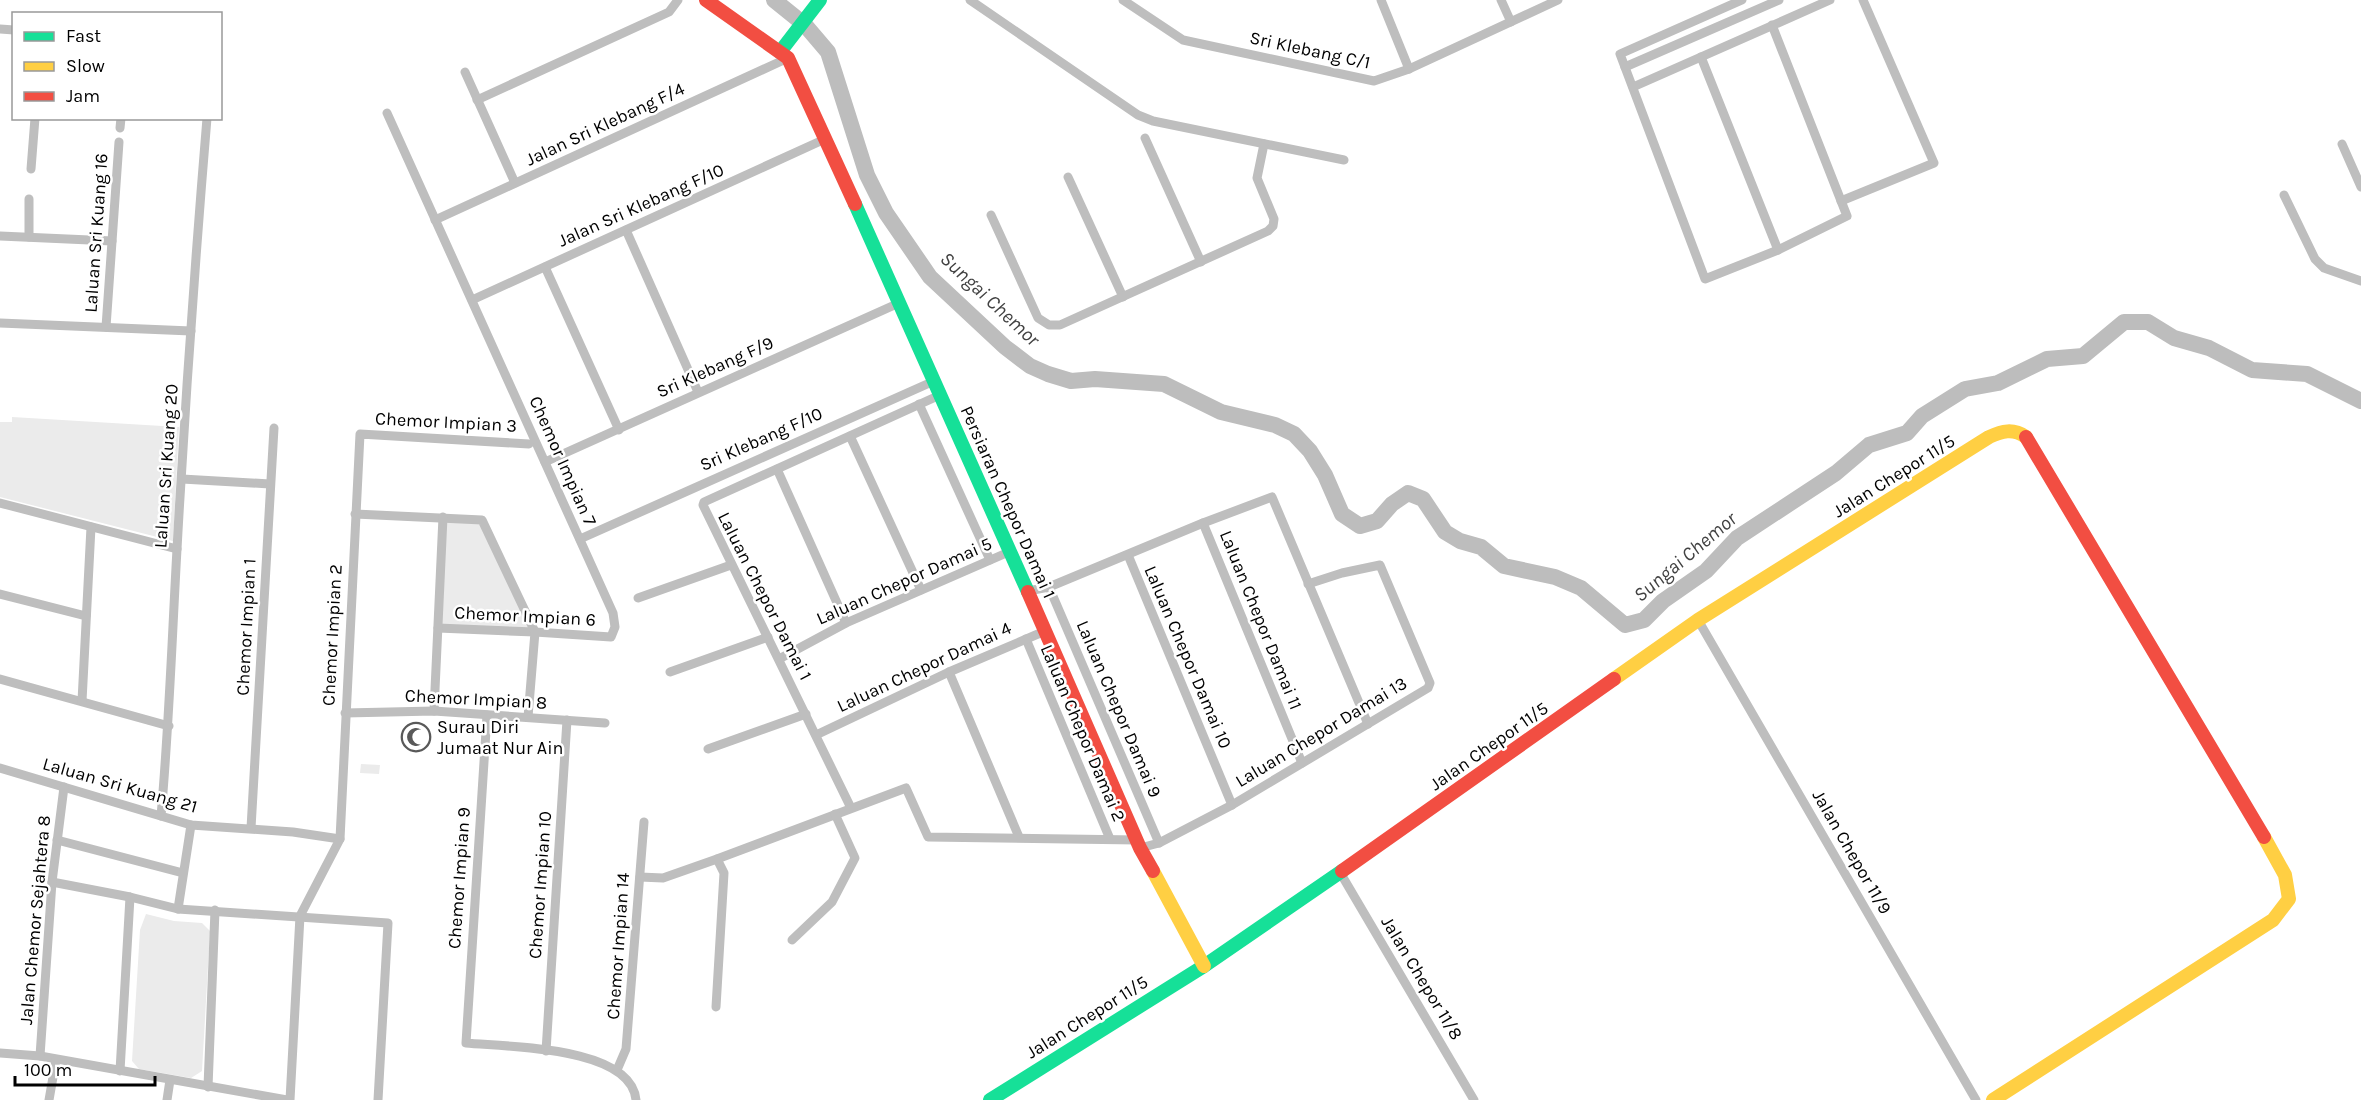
<svg xmlns="http://www.w3.org/2000/svg" width="2361" height="1100" font-family="Karla,sans-serif">
	<style>
		.green { fill: #ebebeb }
		.lines { fill: none; stroke-linecap: round; stroke-linejoin: round }
		.river { stroke: #bdbdbd; stroke-width: 16 }
		.street { stroke: #bebebe; stroke-width: 9 }
		.fast { stroke: #16e098; stroke-width: 14 }
		.slow { stroke: #ffcf43; stroke-width: 14 }
		.jam { stroke: #f24e42; stroke-width: 14 }
		.labels { text-anchor: middle; dominant-baseline: central; stroke-width: 5; stroke-linejoin: round; paint-order: stroke }
		.street-label { font-size: 18px; fill: #000; stroke: #fff }
		.poi-label { font-size: 18px; fill: #000; stroke: #fff; text-anchor: start }
		.water-label { font-size: 20px; font-style: italic; fill: #424242; stroke: #fff }
	</style>
	<rect width="100%" height="100%" fill="#fff"/>
	<g class="green">
		<polygon points="12,417 179,427 173,541 0,497 0,422 12,422"/>
		<polygon points="443,517 482,520 535,632 438,628"/>
		<polygon points="361,764 380,765 379,774 360,773"/>
		<polygon points="146,914 174,921 202,923 210,931 202,1071 191,1078 139,1069 132,1061 140,930"/>
	</g>
	<g class="lines">
		<polyline class="river" points="774,0 805,25 828,52 867,175 886,213 930,277 1005,347 1030,366 1048,374 1071,381 1095,379 1164,384 1221,412 1275,425 1294,434 1310,451 1325,475 1342,514 1360,526 1377,521 1392,504 1408,493 1423,499 1445,532 1460,541 1481,547 1504,566 1555,577 1581,588 1625,625 1644,620 1663,601 1706,571 1737,538 1836,473 1869,445 1907,433 1922,416 1965,389 1998,383 2047,359 2083,356 2124,322 2148,322 2174,338 2209,348 2252,370 2307,374 2361,401"/>
		<g class="street">
			<polyline points="970,0 1138,115 1153,121 1344,160"/>
			<polyline points="1123,0 1183,40 1374,81 1409,69 1558,0"/>
			<polyline points="1381,0 1409,69"/>
			<polyline points="1501,0 1511,22"/>
			<polyline points="1742,0 1620,54 1705,279 1778,250 1847,216 1772,25"/>
			<polyline points="0,29 14,30"/>
			<polyline points="1701,57 1778,250"/>
			<polyline points="1625,67 1779,0"/>
			<polyline points="465,72 515,183"/>
			<polyline points="1633,87 1830,0"/>
			<polyline points="477,100 669,12 678,0"/>
			<polyline points="387,113 613,613 615,627 611,637 535,632 438,628"/>
			<polyline points="120,128 121,118"/>
			<polyline points="1145,138 1201,262"/>
			<polyline points="2342,144 2361,187"/>
			<polyline points="31,169 35,118"/>
			<polyline points="1068,177 1123,297"/>
			<polyline points="2284,195 2315,259 2324,268 2361,281"/>
			<polyline points="29,199 29,237"/>
			<polyline points="1841,201 1934,163 1863,0"/>
			<polyline points="991,215 1038,318 1049,325 1060,325 1268,231 1273,226 1274,219 1257,178 1264,144"/>
			<polyline points="435,220 788,58"/>
			<polyline points="626,230 698,392"/>
			<polyline points="0,236 112,241"/>
			<polyline points="545,267 619,430"/>
			<polyline points="472,300 825,139"/>
			<polyline points="0,323 191,331"/>
			<polyline points="106,327 119,142"/>
			<polyline points="919,404 990,560"/>
			<polyline points="850,436 921,590"/>
			<polyline points="545,462 899,303"/>
			<polyline points="777,469 846,623"/>
			<polyline points="182,479 270,484"/>
			<polyline points="0,503 177,549"/>
			<polyline points="355,514 482,520 535,632 528,717"/>
			<polyline points="1203,523 1302,763"/>
			<polyline points="580,539 934,381"/>
			<polyline points="1128,555 1232,805"/>
			<polyline points="1049,587 1159,843"/>
			<polyline points="1028,591 1049,587 1203,523 1272,497 1368,724"/>
			<polyline points="0,594 86,616"/>
			<polyline points="638,598 731,565"/>
			<polyline points="1698,620 1976,1100"/>
			<polyline points="1026,639 1110,839"/>
			<polyline points="779,659 846,623 1011,551"/>
			<polyline points="670,672 768,637"/>
			<polyline points="949,672 1019,837"/>
			<polyline points="0,679 169,726"/>
			<polyline points="82,701 91,527"/>
			<polyline points="434,711 443,517"/>
			<polyline points="345,713 434,711 605,723"/>
			<path d="M487 715 466 1043C507 1047 631 1046 636 1100"/>
			<polyline points="816,735 949,672 1045,631"/>
			<polyline points="708,749 806,714"/>
			<polyline points="0,768 191,825 293,832 340,839"/>
			<polyline points="851,808 703,505 704,502 940,395"/>
			<path d="M161 816C169 727 172 638 177 549 185 405 195 262 207 118"/>
			<polyline points="251,828 274,428"/>
			<polyline points="57,840 183,873"/>
			<polyline points="1140,848 1159,843 1232,805 1428,688 1430,683 1380,565 1342,573 1308,584"/>
			<polyline points="717,859 906,788 928,837 1137,840"/>
			<polyline points="1341,874 1474,1100"/>
			<polyline points="640,877 663,878 717,859 724,873 716,1007"/>
			<polyline points="52,882 130,897 178,909 388,923 378,1100"/>
			<polyline points="178,909 191,825"/>
			<polyline points="792,940 832,902 855,858 835,814"/>
			<polyline points="546,1051 567,720"/>
			<polyline points="0,1053 40,1056 287,1100"/>
			<polyline points="40,1056 52,882 64,787"/>
			<polyline points="617,1070 626,1049 644,822"/>
			<polyline points="120,1071 130,897"/>
			<polyline points="208,1087 215,910"/>
			<polyline points="49,1100 56,1060"/>
			<polyline points="167,1100 170,1080"/>
			<polyline points="290,1100 300,916 340,839 360,434 529,444"/>
		</g>
		<g class="fast">
			<polyline points="780,52 820,0"/>
			<polyline points="855,204 1028,592"/>
			<polyline points="990,1100 1204,966 1342,871"/>
		</g>
		<g class="slow">
			<path d="M1614 679 1698 620 1989 437C2002 431 2013 428 2026 437"/>
			<polyline points="1153,871 1204,966"/>
			<polyline points="1993,1100 2273,920 2289,899 2285,875 2264,837"/>
		</g>
		<g class="jam">
			<polyline points="706,0 788,58 855,204"/>
			<polyline points="2026,437 2264,837"/>
			<polyline points="1028,592 1140,848 1153,871"/>
			<polyline points="1342,871 1614,679"/>
		</g>
	</g>
	<defs>
		<g id="mosque-ring" transform="scale(1.5)"><circle r="9.5" fill="#fff" stroke="#595959" stroke-width="1.5"/><path d="M3.5-4.9A6 6 0 1 0 3.5 4.9A5 5 0 1 1 3.5-4.9Z" fill="#595959"/></g>
	</defs>
	<g fill-rule="evenodd">
		<use href="#mosque-ring" x="416" y="737"/>
	</g>
	<g class="labels">
		<g class="street-label">
			<text transform="translate(1310 50) rotate(12)">Sri Klebang C/1</text>
			<text transform="translate(605 124) rotate(-25)">Jalan Sri Klebang F/4</text>
			<text transform="translate(641 205) rotate(-24)">Jalan Sri Klebang F/10</text>
			<text transform="translate(96 233) rotate(-86)">Laluan Sri Kuang 16</text>
			<text transform="translate(715 367) rotate(-24)">Sri Klebang F/9</text>
			<text transform="translate(446 422) rotate(3)">Chemor Impian 3</text>
			<text transform="translate(761 439) rotate(-24)">Sri Klebang F/10</text>
			<text transform="translate(563 461) rotate(66)">Chemor Impian 7</text>
			<text transform="translate(166 466) rotate(-86)">Laluan Sri Kuang 20</text>
			<text transform="translate(1894 476) rotate(-32)">Jalan Chepor 11/5</text>
			<text transform="translate(1008 502) rotate(66)">Persiaran Chepor Damai 1</text>
			<text transform="translate(904 581) rotate(-24)">Laluan Chepor Damai 5</text>
			<text transform="translate(765 596) rotate(63)">Laluan Chepor Damai 1</text>
			<text transform="translate(525 616) rotate(3)">Chemor Impian 6</text>
			<text transform="translate(1261 620) rotate(68)">Laluan Chepor Damai 11</text>
			<text transform="translate(246 627) rotate(-87)">Chemor Impian 1</text>
			<text transform="translate(332 635) rotate(-87)">Chemor Impian 2</text>
			<text transform="translate(1188 657) rotate(67)">Laluan Chepor Damai 10</text>
			<text transform="translate(924 667) rotate(-25)">Laluan Chepor Damai 4</text>
			<text transform="translate(476 699) rotate(3)">Chemor Impian 8</text>
			<text transform="translate(1119 709) rotate(67)">Laluan Chepor Damai 9</text>
			<text transform="translate(1321 732) rotate(-31)">Laluan Chepor Damai 13</text>
			<text transform="translate(1083 733) rotate(67)">Laluan Chepor Damai 2</text>
			<text transform="translate(1489 746) rotate(-35)">Jalan Chepor 11/5</text>
			<text transform="translate(120 785) rotate(16)">Laluan Sri Kuang 21</text>
			<text transform="translate(1852 852) rotate(60)">Jalan Chepor 11/9</text>
			<text transform="translate(459 878) rotate(-86)">Chemor Impian 9</text>
			<text transform="translate(540 885) rotate(-86)">Chemor Impian 10</text>
			<text transform="translate(35 920) rotate(-85)">Jalan Chemor Sejahtera 8</text>
			<text transform="translate(618 946) rotate(-86)">Chemor Impian 14</text>
			<text transform="translate(1422 978) rotate(59)">Jalan Chepor 11/8</text>
			<text transform="translate(1087 1017) rotate(-32)">Jalan Chepor 11/5</text>
		</g>
		<g class="poi-label">
			<text x="437" y="727">Surau Diri<tspan x="437" dy="21">Jumaat Nur Ain</tspan></text>
		</g>
		<g class="water-label">
			<text transform="translate(990 299) rotate(43)">Sungai Chemor</text>
			<text transform="translate(1685 557) rotate(-40)">Sungai Chemor</text>
		</g>
	</g>
	<rect x="12" y="12" width="210" height="108" fill="#ffffff" stroke="#999999" stroke-width="1.5"/>
	<rect x="24" y="32" width="30" height="9" fill="#16e098" stroke="#999999" stroke-width="1.5"/>
	<text x="66" y="42" font-size="18" fill="#000000">Fast</text>
	<rect x="24" y="62" width="30" height="9" fill="#ffcf43" stroke="#999999" stroke-width="1.5"/>
	<text x="66" y="72" font-size="18" fill="#000000">Slow</text>
	<rect x="24" y="92" width="30" height="9" fill="#f24e42" stroke="#999999" stroke-width="1.5"/>
	<text x="66" y="102" font-size="18" fill="#000000">Jam</text>
	<path d="M15 1076v9h140v-9" fill="none" stroke="#000000" stroke-width="3"/>
	<text x="24" y="1076" font-size="18" fill="#000000" stroke="#ffffff" stroke-width="4.5" paint-order="stroke">100 m</text>
</svg>
